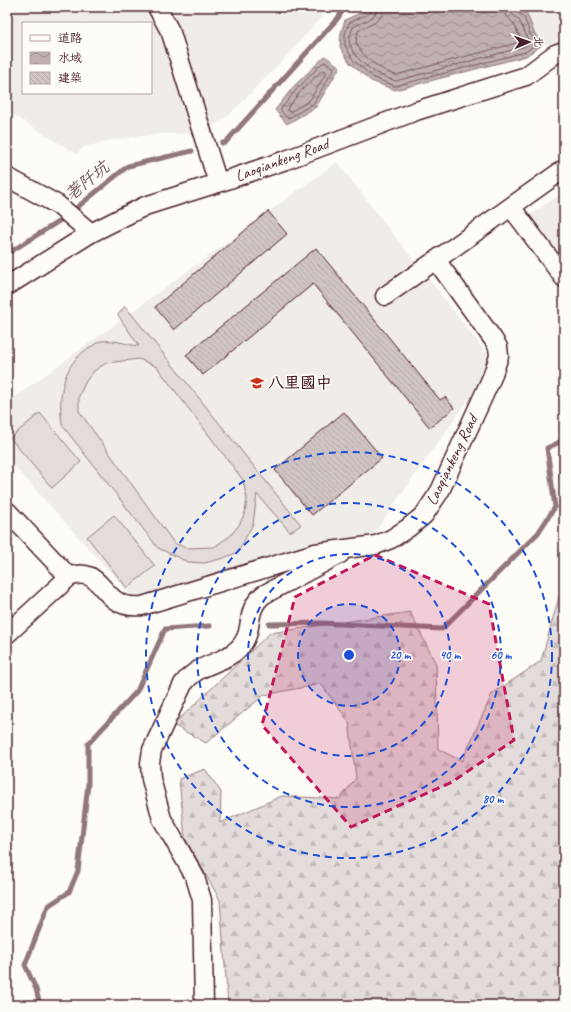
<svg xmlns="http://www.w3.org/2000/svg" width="571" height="1012" font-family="Caveat,'LXGW WenKai TC',sans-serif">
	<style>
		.built { fill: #f0ece8; fill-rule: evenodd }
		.forest { fill: url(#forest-firs); stroke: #967e82 }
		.garden { fill: #e3dcda; stroke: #967e82; fill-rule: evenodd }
		.water { fill: url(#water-waves); stroke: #91777b }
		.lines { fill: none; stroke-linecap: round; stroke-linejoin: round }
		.shore { stroke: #795961; stroke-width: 1 }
		.stream { stroke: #91777b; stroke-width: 5 }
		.building { fill: url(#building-back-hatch); stroke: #4a1f2b }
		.minor-casing { stroke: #4a1f2b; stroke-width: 21 }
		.minor { stroke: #fdfcf7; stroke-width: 18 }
		.marked { fill: #c2185b; fill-opacity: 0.2; stroke: #c2185b; stroke-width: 3; stroke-dasharray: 8 5; stroke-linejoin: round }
		.ring { fill: none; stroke: #1d4ed8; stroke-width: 2; stroke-dasharray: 7 5 }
		.labels { text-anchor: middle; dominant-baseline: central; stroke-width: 3.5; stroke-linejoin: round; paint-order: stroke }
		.street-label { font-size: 16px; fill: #4a1f2b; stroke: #fdfcf7 }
		.poi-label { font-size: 16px; font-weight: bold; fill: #4a1f2b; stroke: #fdfcf7; text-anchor: start }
		.water-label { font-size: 17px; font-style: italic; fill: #73525a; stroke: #fdfcf7 }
		.centre { fill: #1d4ed8; stroke: #fdfcf7; stroke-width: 2 }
		.ring-label { font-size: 12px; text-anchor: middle; font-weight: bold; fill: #1d4ed8; stroke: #fdfcf7; stroke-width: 3.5; stroke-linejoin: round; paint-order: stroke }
	</style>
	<defs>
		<pattern id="forest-firs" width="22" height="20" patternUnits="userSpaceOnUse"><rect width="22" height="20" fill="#e3dcda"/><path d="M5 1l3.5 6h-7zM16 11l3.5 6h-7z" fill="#c4bcbb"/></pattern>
		<pattern id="water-waves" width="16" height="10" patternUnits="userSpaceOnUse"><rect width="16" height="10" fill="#c0b1b1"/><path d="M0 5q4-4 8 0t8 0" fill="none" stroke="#9e8f90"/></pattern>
		<pattern id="building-back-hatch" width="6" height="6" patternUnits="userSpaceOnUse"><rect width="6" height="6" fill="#d0c5c4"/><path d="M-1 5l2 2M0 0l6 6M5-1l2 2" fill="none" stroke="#b4a9a9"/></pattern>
	</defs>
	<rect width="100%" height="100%" fill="#fdfcf7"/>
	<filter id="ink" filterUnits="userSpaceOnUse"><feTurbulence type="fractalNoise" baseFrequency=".025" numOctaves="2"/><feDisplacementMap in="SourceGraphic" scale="8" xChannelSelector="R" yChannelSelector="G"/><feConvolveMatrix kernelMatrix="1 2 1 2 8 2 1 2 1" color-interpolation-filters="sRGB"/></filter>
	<g filter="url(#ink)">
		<g class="built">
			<path d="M7 7H330L283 60 229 115 211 127 196 133 159 134 112 140 82 148 77 154 7 111ZM23 23H151V93H23Z"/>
			<polygon points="517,7 560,7 563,27 556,42 542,45 534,32 527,14"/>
			<polygon points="337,162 494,363 374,533 136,601 7,458 7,403"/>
			<polygon points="564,192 564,276 525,218"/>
		</g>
		<polygon class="forest" points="564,579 564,1005 228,1005 220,900 185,838 179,779 205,769 221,792 220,823 282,796 340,799 356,778 349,722 321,684 264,695 206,743 173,725 270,633 410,612 436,664 438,749 462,761 492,694 541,661"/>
		<g class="garden">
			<path d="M125 306 301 525 290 532 257 494 253 524 238 552 224 558 205 563 188 562 158 548 62 425C58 397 62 364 89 348 93 346 98 341 102 341 114 339 128 345 139 346L118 315ZM139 359 157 367 243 480 247 499 245 513 239 525 230 536 214 547 186 548 174 543 79 411V396L86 381 94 371 106 363Z"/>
			<polygon points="40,413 81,462 52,488 10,438"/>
			<polygon points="114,515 155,566 127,588 87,537"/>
		</g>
		<g class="water">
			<polygon points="372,7 517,7 527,14 534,32 542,45 526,56 395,90 371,81 350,63 340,47 341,33 345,20"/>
			<polygon points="325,56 340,67 316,107 287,124 275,110 294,86"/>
		</g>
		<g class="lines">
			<g class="shore">
				<polyline points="373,7 371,12 349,23 345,34 345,45 353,60 374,78 395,86 525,52 535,45 536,43 530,34 524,17 517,11 516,7"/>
				<path d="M378 7C377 19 362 22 353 27 351 32 348 40 350 45 357 63 378 76 396 81L523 47 528 43 529 41 519 20 512 14 510 7"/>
				<path d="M384 7C383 22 369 25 358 31L356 43C364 58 378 69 396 75L520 42 521 40 514 24 506 15 504 7"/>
				<path d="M324 62C327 62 333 66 334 69L313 104 289 118H287L281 111V109L297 89Z"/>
				<polygon points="323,70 326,71 326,73 310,100 290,112 288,111 287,109 300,92"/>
			</g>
			<g class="stream">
				<polyline points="222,143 225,143 338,18 345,7"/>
				<polyline points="7,254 64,218 128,166 192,151"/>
				<polyline points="269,624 321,623 442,629 538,533 555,507 547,448 564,440"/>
				<polyline points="40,1005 36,989 25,965 48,906 69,892 78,871 88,784 88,744 137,691 165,629 210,626"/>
			</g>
		</g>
		<g class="building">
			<polygon points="268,211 287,234 174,330 155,307"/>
			<polygon points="316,248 440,400 445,397 454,408 430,428 313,284 203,375 186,355"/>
			<polygon points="344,412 382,458 312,515 275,470"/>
		</g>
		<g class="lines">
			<g class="minor-casing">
				<g id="minor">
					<polyline points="157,7 171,33 218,183"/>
					<polyline points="7,177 58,205 91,233"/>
					<polyline points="511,207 564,278"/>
					<polyline points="7,286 91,233 145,206 218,183 286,160 416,111 526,76 555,54 564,51"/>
					<polyline points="385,296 436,260"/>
					<polyline points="7,511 69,577"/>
					<path d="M7 634 69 577C94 567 99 588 115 600 123 606 132 607 142 606L315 553 376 545 391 539 408 528 424 515 440 491 492 377 499 356 498 347 493 339 436 260 564 169"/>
					<path d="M204 1005 202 900 195 877 162 819 151 779 150 763 152 750 183 684C199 662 223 665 239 648 256 631 243 612 263 595L340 554"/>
				</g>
			</g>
			<use href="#minor" class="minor"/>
		</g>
	</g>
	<path class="marked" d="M375 555 489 604 514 740 452 782 351 827 262 725 295 597Z"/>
	<circle cx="349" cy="655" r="51" fill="#1d4ed8" fill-opacity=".12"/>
	<g class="ring">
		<circle cx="349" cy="655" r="51"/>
		<circle cx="349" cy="655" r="101"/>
		<circle cx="349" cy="655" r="152"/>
		<circle cx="349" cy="655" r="203"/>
	</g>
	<defs>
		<g id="school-bare" transform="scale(1.08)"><path d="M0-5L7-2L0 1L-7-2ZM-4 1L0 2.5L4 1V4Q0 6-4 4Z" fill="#c8321e" stroke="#fdfcf7" stroke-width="2.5" paint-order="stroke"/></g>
	</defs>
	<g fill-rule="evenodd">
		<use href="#school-bare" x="257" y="383"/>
	</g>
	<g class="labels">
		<g class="street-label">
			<text transform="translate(282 160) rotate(-20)">Laoqiankeng Road</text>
			<text transform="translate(452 460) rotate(-64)">Laoqiankeng Road</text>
		</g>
		<g class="poi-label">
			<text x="268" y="383">八里國中</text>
		</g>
		<g class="water-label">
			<text transform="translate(87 181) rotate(-39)">荖阡坑</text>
		</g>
	</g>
	<circle cx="349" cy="655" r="6" class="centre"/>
	<g class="ring-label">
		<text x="400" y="659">20 m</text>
		<text x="450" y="659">40 m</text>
		<text x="501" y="659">60 m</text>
		<text x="493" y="803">80 m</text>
	</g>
	<rect width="571" height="1012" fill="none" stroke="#fdfcf7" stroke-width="24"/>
	<rect x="12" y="12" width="547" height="988" fill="none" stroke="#4a1f2b" stroke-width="1.5" filter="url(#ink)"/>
	<rect x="22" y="22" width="130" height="72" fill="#fdfcf7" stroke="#b5a4a5"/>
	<rect x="30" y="35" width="20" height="6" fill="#fdfcf7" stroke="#b5a4a5"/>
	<text x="58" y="42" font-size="12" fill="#4a1f2b">道路</text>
	<rect x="30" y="52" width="20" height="12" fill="url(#water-waves)" stroke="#b5a4a5"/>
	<text x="58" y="62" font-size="12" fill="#4a1f2b">水域</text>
	<rect x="30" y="72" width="20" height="12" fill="url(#building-back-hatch)" stroke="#b5a4a5"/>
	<text x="58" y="82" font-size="12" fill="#4a1f2b">建築</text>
	<g transform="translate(529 42) rotate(88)" stroke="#fdfcf7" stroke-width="3" paint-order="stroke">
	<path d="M0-3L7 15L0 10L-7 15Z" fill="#4a1f2b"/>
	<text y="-6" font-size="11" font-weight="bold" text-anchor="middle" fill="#4a1f2b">北</text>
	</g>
</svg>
